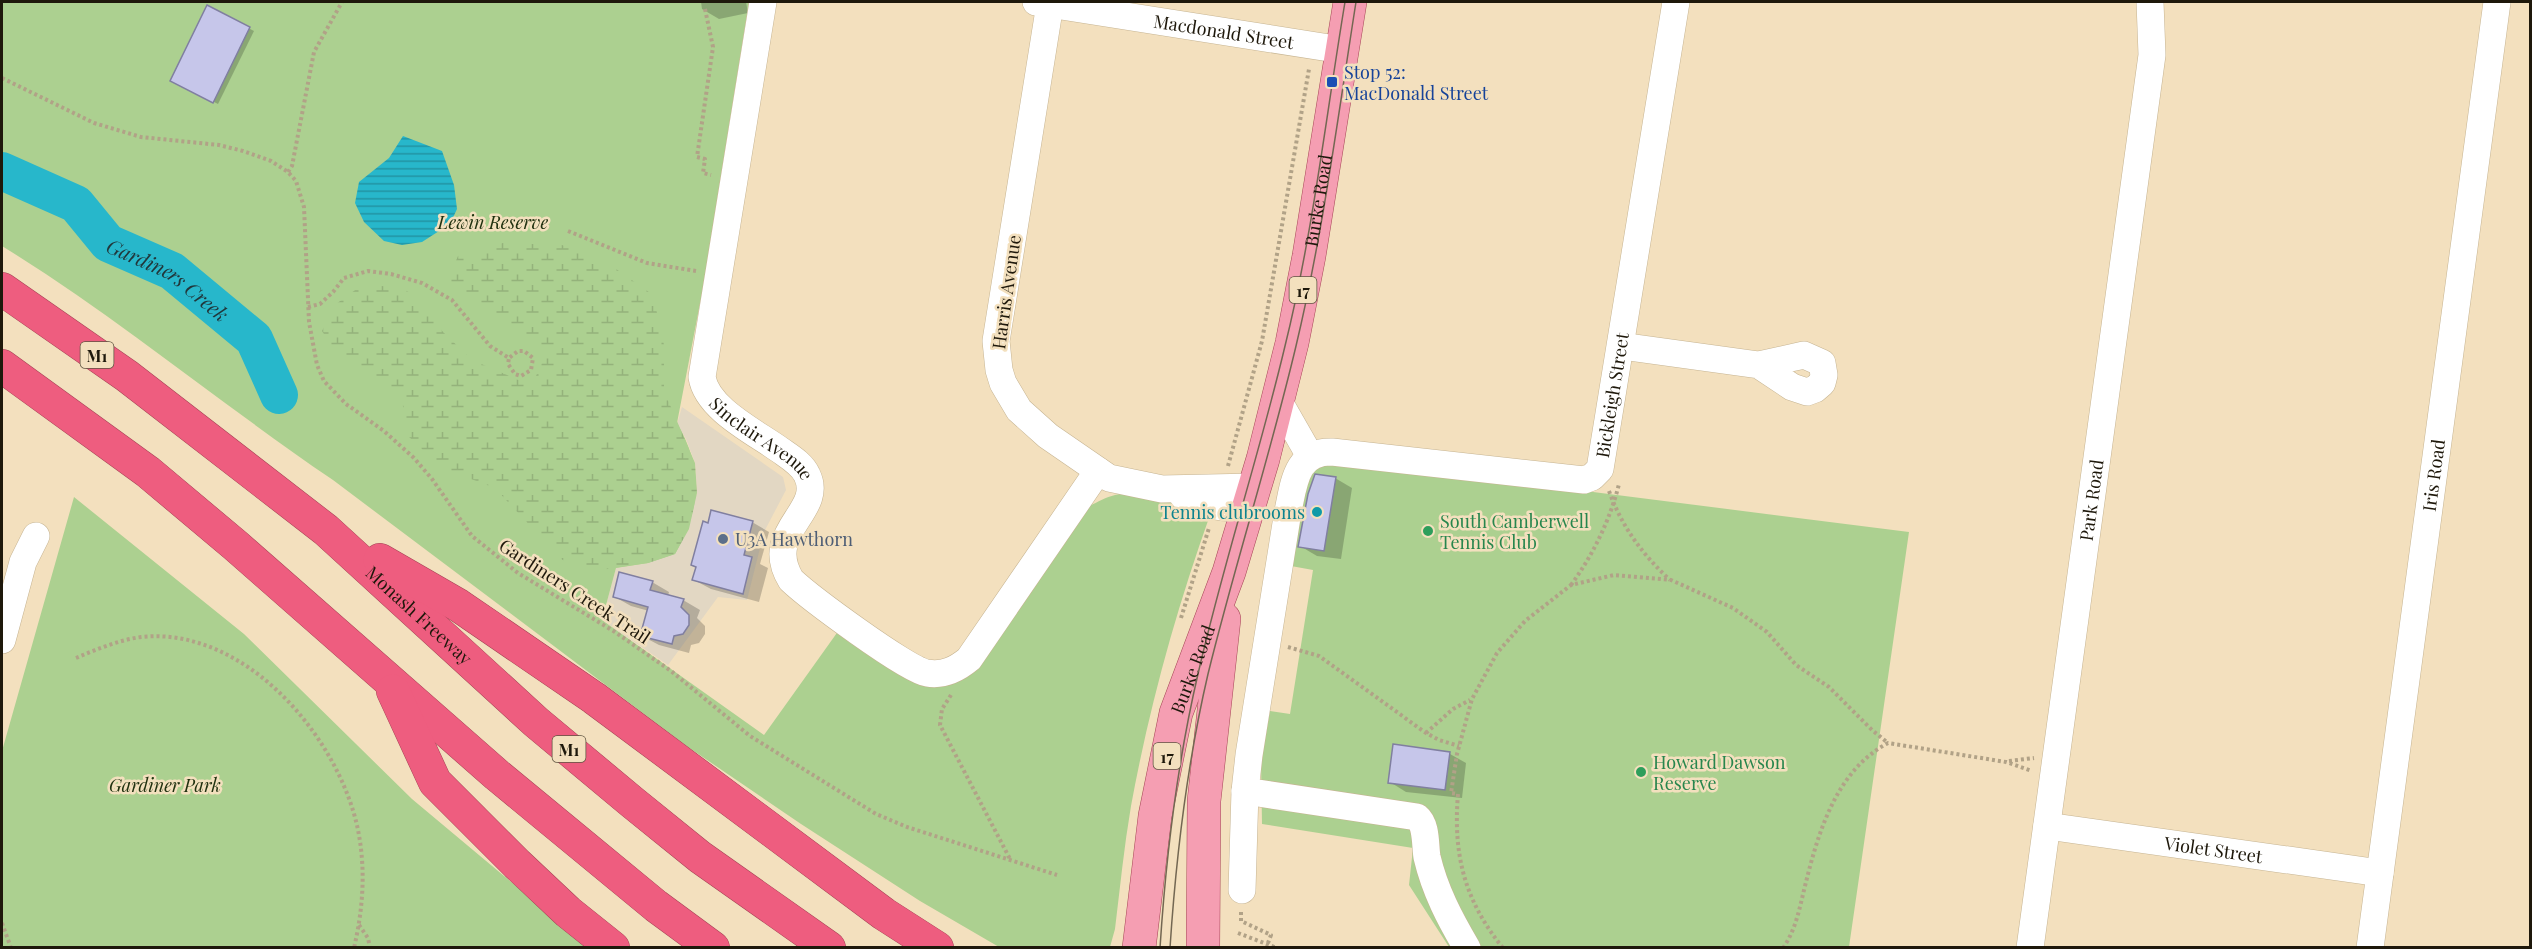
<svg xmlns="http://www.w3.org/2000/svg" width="2532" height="949" font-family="'Playfair Display',serif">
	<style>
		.education { fill: #e2d7c3 }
		.green { fill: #acd090 }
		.wetland { fill: url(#wetland-marsh) }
		.water { fill: url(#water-rules) }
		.shadow { fill: #0003 }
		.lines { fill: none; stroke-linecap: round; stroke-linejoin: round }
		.river { stroke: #27b7cb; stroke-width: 38 }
		.building { fill: #c6c6ea; stroke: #807fa0; stroke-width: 1.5 }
		.minor-casing { stroke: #c6b492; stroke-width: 28 }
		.major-casing { stroke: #a54556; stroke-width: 34 }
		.highway-casing { stroke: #a54556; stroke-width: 34 }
		.path { stroke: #b1a287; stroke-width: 4; stroke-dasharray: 3 3; stroke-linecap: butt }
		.minor { stroke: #fff; stroke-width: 27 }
		.major { stroke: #f59eb2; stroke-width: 33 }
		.highway { stroke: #ee5d7f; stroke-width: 33 }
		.tram { stroke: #736752; stroke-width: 1.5 }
		.transit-dot { fill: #1a4fb4; stroke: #f3e0be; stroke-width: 2 }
		.culture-dot { fill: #0f9aa8; stroke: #f3e0be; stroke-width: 2 }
		.leisure-dot { fill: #2e9e5b; stroke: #f3e0be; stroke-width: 2 }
		.service-dot { fill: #5c6f8a; stroke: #f3e0be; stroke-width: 2 }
		.labels { text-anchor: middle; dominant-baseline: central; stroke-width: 5; stroke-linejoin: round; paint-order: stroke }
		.shield { fill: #f3e0be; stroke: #5e5441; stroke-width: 1.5 }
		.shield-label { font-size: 16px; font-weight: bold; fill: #1e180b }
		.street-label { font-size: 18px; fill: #1e180b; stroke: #f3e0be }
		.transit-label { font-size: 18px; fill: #164399; stroke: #f3e0be; text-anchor: start }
		.park-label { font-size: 18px; font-style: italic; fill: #203110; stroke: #f3e0be }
		.culture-label { font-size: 18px; fill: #0d838f; stroke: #f3e0be; text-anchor: end }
		.leisure-label { font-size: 18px; fill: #27864d; stroke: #f3e0be; text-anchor: start }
		.service-label { font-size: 18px; fill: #4e5e75; stroke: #f3e0be; text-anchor: start }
		.water-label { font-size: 20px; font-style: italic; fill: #21373b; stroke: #f3e0be }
	</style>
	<defs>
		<pattern id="wetland-marsh" width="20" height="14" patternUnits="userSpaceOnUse" patternTransform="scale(1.5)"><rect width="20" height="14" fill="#acd090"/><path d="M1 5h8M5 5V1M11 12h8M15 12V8" fill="none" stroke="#94b27b"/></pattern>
		<pattern id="water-rules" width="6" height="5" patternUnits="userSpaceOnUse" patternTransform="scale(1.5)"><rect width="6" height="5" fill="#27b7cb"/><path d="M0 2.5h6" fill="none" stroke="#2194a3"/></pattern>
	</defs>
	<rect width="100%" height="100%" fill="#f3e0be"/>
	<polygon class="education" points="682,407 783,477 786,490 764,532 747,600 718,597 668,665 602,620 616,568 648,563 697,494 695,463 686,439 677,424"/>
	<g class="green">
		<path d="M2 2H749L702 293 677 423C704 470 701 508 675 554L648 563 616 568 602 620 764 735 839 630 944 685 955 683 974 671 1089 506C1098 502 1106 497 1115 495 1139 489 1187 507 1210 515 1176 610 1149 708 1131 806 1124 847 1120 888 1115 929L1110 947H999L920 901 801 824 688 747 333 480C221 404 117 317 2 246Z"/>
		<polygon points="1319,462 1514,482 1909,532 1849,947 1449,947 1409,885 1413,848 1262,824 1261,763 1270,711 1290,714 1313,570 1291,566 1304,490"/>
		<polygon points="74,497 244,634 412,799 589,947 2,947 2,751"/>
	</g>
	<polygon class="wetland" points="503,243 562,245 609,264 653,295 664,345 664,391 695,463 697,493 689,529 675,554 648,563 601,570 579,568 561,559 495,488 442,468 408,436 401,395 342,362 322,331 336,304 362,285 399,287 414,295 443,332 472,360 521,381 536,376 544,358 515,326 446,284 458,256"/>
	<polygon class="water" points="403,136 442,151 454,185 457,209 450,224 422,242 402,245 384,241 364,222 355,203 359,182 389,158"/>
	<g class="shadow">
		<polygon points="701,2 746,2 748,13 719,19 702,9"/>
		<polygon points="208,7 254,31 218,104 172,80"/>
		<polygon points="1335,478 1352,488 1341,559 1317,556 1300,546"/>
		<polygon points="752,522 769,532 760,564 768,568 759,602 711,589 694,580 709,525"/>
		<polygon points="652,582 669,592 668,596 683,600 700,610 697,618 705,626 705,634 699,643 691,645 689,653 659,645 642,636 649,611 631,606 615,597"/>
		<polygon points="1450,754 1466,763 1462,798 1406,792 1390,782"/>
	</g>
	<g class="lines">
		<path class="river" id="s1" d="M2 171 76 204 108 243 172 271 254 339 279 395"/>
	</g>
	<g class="building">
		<polygon points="207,5 250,27 213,103 170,81"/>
		<polygon points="1315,474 1336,477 1324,551 1298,547 1308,494"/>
		<polygon points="711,510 753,521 744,555 752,557 743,594 692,580 696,567 691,565 703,521 708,523"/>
		<polygon points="619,572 653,581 650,590 684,599 681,607 689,615 689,625 683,634 674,636 672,644 640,636 648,607 613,597"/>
		<polygon points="1393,744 1450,752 1445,790 1388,783"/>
	</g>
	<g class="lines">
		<g class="minor-casing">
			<g id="minor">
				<path id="s2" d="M763 2 702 377C707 409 755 432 780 450 790 457 802 464 807 475 825 512 761 531 791 580 809 597 907 670 927 673 944 676 957 669 969 659L1098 471"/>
				<path id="s3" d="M1036 2 1342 50"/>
				<polyline points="1050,4 996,341 999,370 1003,383 1019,410 1048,436 1109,478 1162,489 1254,487"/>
				<polyline points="1621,346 1759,365 1792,387 1807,392 1815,389 1822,383 1824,375 1822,363 1804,355 1759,365"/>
				<polyline points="1278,400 1310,456"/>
				<polyline points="1183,496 1215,506 1247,511"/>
				<polyline points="2,640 23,562 36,536"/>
				<path d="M1245 791 1417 817C1427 825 1425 846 1427 857 1435 891 1450 919 1467 948"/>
				<path id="s4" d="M2047 826 2380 873"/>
				<path id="s5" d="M1242 890 1245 791 1249 755 1288 511C1294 483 1296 451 1332 452L1584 480 1592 477 1600 469 1676 2"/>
				<path id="s6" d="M2030 948 2152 55 2150 2"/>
				<path id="s7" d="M2370 948 2497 2"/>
			</g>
		</g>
		<g class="major-casing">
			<g id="major">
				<path id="s8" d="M1139 948 1155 816 1176 713 1229 572 1263 459 1292 343 1309 256 1350 2"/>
				<polyline points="1203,948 1204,801 1224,619"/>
			</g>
		</g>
		<g class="highway-casing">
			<g id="highway">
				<path id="s9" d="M2 289 127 376 326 530 536 722 632 802 700 857 829 948"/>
				<polyline points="2,366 148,472 235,545 497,775 656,906 713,948"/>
				<polyline points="380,560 458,605 594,698 884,914 937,948"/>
				<polyline points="393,691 435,782 517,864 568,912 613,948"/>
			</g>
		</g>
		<g class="path">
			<polyline points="705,9 713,47 697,157 705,159 703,173 711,175"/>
			<polyline points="2,78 94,123 141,137 219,145 243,151 271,161 288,172 296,181 304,207 309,322 317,365 324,381 346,404 384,431 414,458 432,479 472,536 518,573 615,632 671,671 750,736 876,814 907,827 1057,875"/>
			<polyline points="288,172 292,166 314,52 342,2"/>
			<polyline points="568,231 647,263 696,271"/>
			<polyline points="308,307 320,304 333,292 344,278 368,271 391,274 422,283 452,300 490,346 509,358 518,351 524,351 533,358 531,370 521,376 515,374 508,364 509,358"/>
			<polyline points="1228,466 1262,341 1309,69"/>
			<path d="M1609 491C1622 527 1642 554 1670 580"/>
			<path d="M1571 585C1593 555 1610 520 1619 484"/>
			<polyline points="1181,618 1209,528"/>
			<polyline points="1288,647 1319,656 1426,733 1439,740 1459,746"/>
			<path d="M76 658C97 649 119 640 141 637 245 626 339 737 358 830 366 870 363 909 354 948"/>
			<polyline points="951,695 942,709 940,725 1010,859"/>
			<polyline points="1426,733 1453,709 1470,700"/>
			<polyline points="2009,761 2034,758"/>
			<polyline points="1241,912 1241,921 1271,935 1268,943"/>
			<polyline points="2,923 11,948"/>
			<polyline points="359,925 368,938 370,948"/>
			<polyline points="1238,933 1277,948"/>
			<polyline points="415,948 415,947"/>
			<path d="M1503 948C1464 900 1453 854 1458 794L1451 793 1457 754 1472 699 1497 653 1525 621 1571 585 1614 575 1671 580 1733 608 1767 632 1796 665 1829 687 1872 730 1888 743"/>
			<path d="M1783 948C1797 928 1800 905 1806 882 1819 830 1837 770 1888 743L2006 762 2032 771"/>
		</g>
		<use href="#minor" class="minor"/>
		<use href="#major" class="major"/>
		<use href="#highway" class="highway"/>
		<g class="tram">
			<path d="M1160 948C1166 855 1177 764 1198 674 1223 564 1259 456 1285 346 1313 233 1326 116 1345 2"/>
			<path d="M1170 948C1176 856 1187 764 1208 674 1235 564 1270 456 1296 346 1323 233 1338 116 1356 2"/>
		</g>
	</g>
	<rect class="transit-dot" x="1326" y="76" width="12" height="12" rx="3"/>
	<circle class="culture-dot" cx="1317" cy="512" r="6"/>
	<g class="leisure-dot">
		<circle cx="1428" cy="531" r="6"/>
		<circle cx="1641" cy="772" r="6"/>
	</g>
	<circle class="service-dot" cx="723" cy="539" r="6"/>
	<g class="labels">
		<g class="shield">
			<rect x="1289.5" y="277" width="27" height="26" rx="4.5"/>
			<rect x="80.5" y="342" width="33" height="26" rx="4.5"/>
			<rect x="552.5" y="736" width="33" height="26" rx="4.5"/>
			<rect x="1153.5" y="743" width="27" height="26" rx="4.5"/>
		</g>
		<g class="shield-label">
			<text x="1303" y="290">17</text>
			<text x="97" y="355">M1</text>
			<text x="569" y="749">M1</text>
			<text x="1167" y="756">17</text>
		</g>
		<g class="street-label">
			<text stroke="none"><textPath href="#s3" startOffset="190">Macdonald Street</textPath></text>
			<text stroke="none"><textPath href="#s8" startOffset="771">Burke Road</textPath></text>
			<text transform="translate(1006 292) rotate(-82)">Harris Avenue</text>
			<text stroke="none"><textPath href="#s5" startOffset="813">Bickleigh Street</textPath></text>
			<text stroke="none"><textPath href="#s2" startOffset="468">Sinclair Avenue</textPath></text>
			<text stroke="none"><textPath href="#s7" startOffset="477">Iris Road</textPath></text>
			<text stroke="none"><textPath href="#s6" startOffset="452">Park Road</textPath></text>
			<text transform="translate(575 591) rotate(33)">Gardiners Creek Trail</text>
			<text stroke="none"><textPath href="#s9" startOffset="530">Monash Freeway</textPath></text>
			<text stroke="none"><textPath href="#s8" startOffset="285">Burke Road</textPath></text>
			<text stroke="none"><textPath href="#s4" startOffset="168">Violet Street</textPath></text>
		</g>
		<g class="transit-label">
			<text x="1344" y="72">Stop 52:<tspan x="1344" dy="21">MacDonald Street</tspan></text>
		</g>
		<g class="park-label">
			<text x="493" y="222">Lewin Reserve</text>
			<text x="165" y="785">Gardiner Park</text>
		</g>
		<g class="culture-label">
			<text x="1305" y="512">Tennis clubrooms</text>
		</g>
		<g class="leisure-label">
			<text x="1440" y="521">South Camberwell<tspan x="1440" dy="21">Tennis Club</tspan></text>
			<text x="1653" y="762">Howard Dawson<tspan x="1653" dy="21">Reserve</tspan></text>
		</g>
		<g class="service-label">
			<text x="735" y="539">U3A Hawthorn</text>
		</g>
		<g class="water-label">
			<text stroke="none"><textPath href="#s1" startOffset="202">Gardiners Creek</textPath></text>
		</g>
	</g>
	<rect width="2532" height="949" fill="none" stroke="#1e180b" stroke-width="6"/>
</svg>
